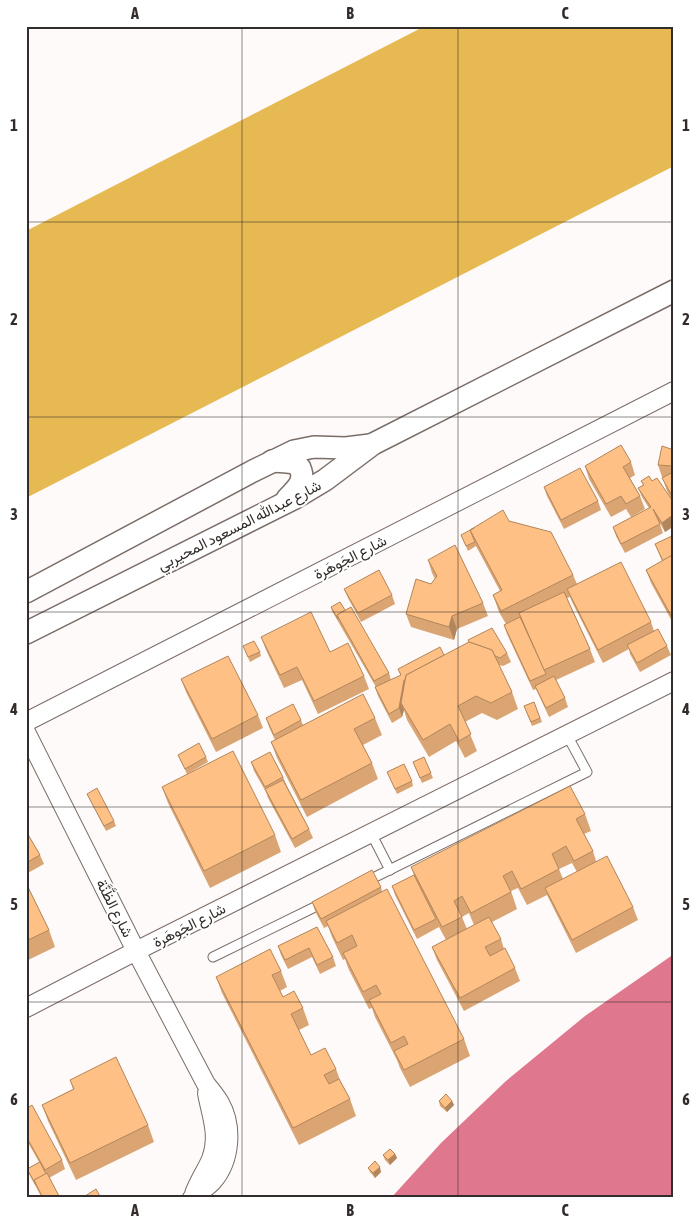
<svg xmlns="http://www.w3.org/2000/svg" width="700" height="1224" font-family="'Asap Condensed',Vazirmatn,sans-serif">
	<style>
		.forest { fill: #e7b953 }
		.water { fill: #df788e }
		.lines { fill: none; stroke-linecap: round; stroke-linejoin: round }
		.service-casing { stroke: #7a6d67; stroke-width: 11 }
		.minor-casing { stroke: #7a6d67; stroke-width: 20 }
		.tertiary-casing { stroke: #7a6d67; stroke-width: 24 }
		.service { stroke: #fff; stroke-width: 9 }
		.minor { stroke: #fff; stroke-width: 18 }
		.tertiary { stroke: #fff; stroke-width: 21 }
		.wall { fill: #daa572; fill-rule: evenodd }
		.shaded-wall { fill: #b2865c }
		.building { fill: #fec084; stroke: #b2865c }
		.grid { fill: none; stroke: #322d2a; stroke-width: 1; stroke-opacity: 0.55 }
		.labels { text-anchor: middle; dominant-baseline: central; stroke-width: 4; stroke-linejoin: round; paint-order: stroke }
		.street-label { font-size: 15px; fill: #322d2a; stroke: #fff }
		.neatline { fill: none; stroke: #322d2a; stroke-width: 2 }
		.grid-label { font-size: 16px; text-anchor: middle; font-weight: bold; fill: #322d2a }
	</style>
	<rect width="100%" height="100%" fill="#fdfaf9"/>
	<polygon class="forest" points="425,26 674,26 674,166 26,498 26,231"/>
	<polygon class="water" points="674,954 674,1198 391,1198 441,1143 506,1081 585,1016"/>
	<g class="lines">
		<g class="service-casing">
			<g id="service">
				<polyline points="371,833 390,870"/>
				<polyline points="365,882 587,772 567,735"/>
				<polyline points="213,957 325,902"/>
			</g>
		</g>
		<g class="minor-casing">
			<g id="minor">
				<polyline points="26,722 674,391"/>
				<path d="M26 732 136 951 206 1084C211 1090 216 1096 220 1103 233 1126 231 1160 213 1181 207 1188 199 1192 192 1198"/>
				<polyline points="26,1008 136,951 674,681"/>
				<path d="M194 1194C198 1182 206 1171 211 1159 220 1135 211 1116 207 1093"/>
			</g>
		</g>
		<g class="tertiary-casing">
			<g id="tertiary">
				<path d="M272 461C278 462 286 461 293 463 297 464 300 467 301 471 305 483 294 491 287 499"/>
				<polyline points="26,592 253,471 294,451 314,447 346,448 370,445"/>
				<polyline points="26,633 295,498 325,480 373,444 674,291"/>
			</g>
		</g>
		<use href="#service" class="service"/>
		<use href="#minor" class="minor"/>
		<use href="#tertiary" class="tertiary"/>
	</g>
	<g class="wall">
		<polygon points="674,450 674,526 665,532 659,522 663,533 625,553 616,536 613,527 649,508 642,497 638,488 643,485 641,481 652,481 673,502 667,491 658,465"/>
		<polygon points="631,462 635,475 630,478 640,496 645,509 631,517 626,509 611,517 589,479 585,466"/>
		<polygon points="544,487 598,501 601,510 564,529 547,496"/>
		<polygon points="509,521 573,575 577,584 651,622 654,631 667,646 671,655 640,672 630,654 629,649 603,663 572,602 570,597 567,598 590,649 595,662 556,680 565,698 568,707 549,717 536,689 533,690 507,634 504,625 506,624 499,612 493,595 500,591 476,546 468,551 461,535"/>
		<polygon points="674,535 674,625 651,583 646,570 662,561 655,544"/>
		<polygon points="428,560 483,603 488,616 457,629 454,640 411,627 406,614 435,579 432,573"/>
		<polygon points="344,589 392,595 395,604 361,622 348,598"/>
		<polygon points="331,607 345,610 389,673 391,680 401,676 398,669 444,655 507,653 511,662 503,666 499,665 512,692 518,709 497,720 482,713 465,722 477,751 465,758 456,741 429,757 407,720 404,710 402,717 392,723 378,696 375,687 376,687 332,611"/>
		<polygon points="261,637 330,652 364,676 369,689 318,714 302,680 284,688 266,650"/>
		<polygon points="245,651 260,652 261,656 250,662"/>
		<polygon points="181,679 258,715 263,728 216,752 186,692"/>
		<polygon points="534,702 542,722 532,726 524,706"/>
		<polygon points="266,718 301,720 303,725 375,718 382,735 363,745 372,763 378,779 307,817 277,758 271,742 275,740 269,727"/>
		<polygon points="178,755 206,757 208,762 187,774"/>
		<polygon points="424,757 433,778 422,783 413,762"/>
		<polygon points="251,762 283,777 287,786 309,829 313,838 295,848 268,798 266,792 254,771"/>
		<polygon points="389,776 412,781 413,786 397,794"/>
		<polygon points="162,787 275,835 281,852 210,888 168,803"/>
		<polygon points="87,794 114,821 116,826 106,831"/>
		<path d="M585 814 591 831 584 834 593 851 596 861 633 907 638 920 576 953 547 895 527 905 518 888 511 891 517 909 492 922 501 939 504 949 515 968 520 981 464 1011 437 960 432 947 446 940 439 927 417 939 395 895 392 886 414 875 411 867ZM572 863 577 872 563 879 559 869ZM469 913 474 925 467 929 462 917Z"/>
		<polygon points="26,831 40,855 44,864 26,874"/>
		<polygon points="26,883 49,930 55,947 26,961"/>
		<polygon points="381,887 382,891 464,1039 470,1056 410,1087 400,1068 397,1060 375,1017 372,1008 369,1009 349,970 345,959 343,960 332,937 328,926 324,928 315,911 312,902"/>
		<polygon points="317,927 333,957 336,966 320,974 312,957 288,969 281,955 278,946"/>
		<polygon points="281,971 287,987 280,991 283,997 303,1008 309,1025 299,1030 311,1055 336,1069 340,1080 350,1099 356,1116 299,1145 222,993 216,977"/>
		<polygon points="70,1080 148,1125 154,1142 76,1180 48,1121 42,1105 73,1089"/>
		<polygon points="439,1101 452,1101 454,1105 447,1112 440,1106"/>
		<polygon points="26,1109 62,1160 65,1169 49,1178 60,1198 42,1198 29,1174 27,1169 39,1162 26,1139"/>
		<polygon points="395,1154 397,1158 390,1165 385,1160 383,1155"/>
		<polygon points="368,1168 381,1172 375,1178 370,1172"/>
	</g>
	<g class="shaded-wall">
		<polygon points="674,514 674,526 665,532 662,523"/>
		<polygon points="452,616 457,629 454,640 449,627"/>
		<polygon points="404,680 407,689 401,703 404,710 402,717 399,708"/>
		<polygon points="452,1101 454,1105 447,1112 445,1108"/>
		<polygon points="395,1154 397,1158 390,1165 388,1160"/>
		<polygon points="380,1167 381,1172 375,1178 373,1173"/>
	</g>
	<g class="building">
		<polygon points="621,445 631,462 623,467 640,496 626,504 621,496 606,504 585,466"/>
		<polygon points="662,446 674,450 674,499 662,478 673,472 672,466 658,465"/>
		<polygon points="580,468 598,501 561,520 544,487"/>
		<polygon points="649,476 652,481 657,478 674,503 674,514 662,523 653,509 660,524 621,544 613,527 651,507 638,488 644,485 641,481"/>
		<polygon points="503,510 509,521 551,532 573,575 501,611 493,595 502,590 470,530"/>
		<polygon points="474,528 470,530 475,542 466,546 461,535"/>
		<polygon points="674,535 674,554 663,561 655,544"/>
		<polygon points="455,545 483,603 452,616 449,627 406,614 416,579 431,584 437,576 428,560"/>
		<polygon points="674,554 674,621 646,570"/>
		<polygon points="621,562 651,622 598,650 567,589"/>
		<polygon points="379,570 392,595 358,613 344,589"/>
		<polygon points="564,592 590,649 544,670 519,613"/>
		<polygon points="340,602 345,610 337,615 338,619 331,607"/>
		<polygon points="351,607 389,673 374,681 337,615"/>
		<polygon points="311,612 330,652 348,643 364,676 314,701 297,667 280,675 261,637"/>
		<polygon points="520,617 546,674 530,681 504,625"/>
		<polygon points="492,628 507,653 500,658 495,656 492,650 469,642 468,640"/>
		<polygon points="658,629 667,646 637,663 627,645"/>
		<polygon points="254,641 260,652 248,657 243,646"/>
		<polygon points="469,642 492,650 512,692 491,703 476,696 458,706 471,734 459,741 450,724 423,740 401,703 406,675"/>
		<polygon points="440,647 444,655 406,675 405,680 404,680 399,708 389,714 375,687 401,675 398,669"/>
		<polygon points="228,656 258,715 212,739 181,679"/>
		<polygon points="554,676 565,698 546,708 535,686"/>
		<polygon points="363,694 375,718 354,729 372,763 301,800 271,742"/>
		<polygon points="534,702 540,718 531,722 524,706"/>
		<polygon points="293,704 301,720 274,735 266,718"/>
		<polygon points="199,743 206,757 185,769 178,755"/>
		<polygon points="233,751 275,835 204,871 162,787"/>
		<polygon points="270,752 283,777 265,787 251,762"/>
		<polygon points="424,757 431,773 420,778 413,762"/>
		<polygon points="404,764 412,781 395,789 387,772"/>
		<polygon points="283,780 309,829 292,839 265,789"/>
		<polygon points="570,786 585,814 576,819 593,851 574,861 566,846 552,854 559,869 521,889 512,871 503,876 511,892 471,913 462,896 454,901 462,917 442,927 411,867"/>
		<polygon points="97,788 114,821 104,826 87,794"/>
		<polygon points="26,831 40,855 26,863"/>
		<polygon points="607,856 633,907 572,940 545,888"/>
		<polygon points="372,870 381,887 321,919 312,902"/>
		<polygon points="414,875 436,919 414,930 392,886"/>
		<polygon points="26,883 49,930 26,941"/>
		<polygon points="387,889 464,1039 404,1070 394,1051 408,1044 404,1036 391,1043 369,1000 381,994 376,985 363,992 343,953 357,946 352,935 337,943 326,921"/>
		<polygon points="489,917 501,939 485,947 490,956 505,948 515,968 460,998 432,947"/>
		<polygon points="317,927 333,957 317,965 309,948 285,960 278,946"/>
		<polygon points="270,949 281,971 272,975 283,997 294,991 303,1008 291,1014 311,1055 325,1048 336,1069 324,1075 329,1084 339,1079 350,1099 293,1128 216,977"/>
		<polygon points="116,1057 148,1125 70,1163 42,1105 74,1089 70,1080"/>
		<polygon points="446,1094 452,1101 445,1108 439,1101"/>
		<polygon points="32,1105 62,1160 45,1170 26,1136 26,1109"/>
		<polygon points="390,1149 395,1154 388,1160 383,1155"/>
		<polygon points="375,1161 380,1167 373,1173 368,1168"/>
		<polygon points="40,1162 46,1174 34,1180 36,1185 27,1169"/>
		<polygon points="47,1173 60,1198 43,1198 34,1180"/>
		<polygon points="96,1189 101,1198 82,1198"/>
		<polygon points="26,1191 30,1198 26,1198"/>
	</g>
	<path class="grid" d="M242 26V1198M458 26V1198M26 222H674M26 417H674M26 612H674M26 807H674M26 1002H674"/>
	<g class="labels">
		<g class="street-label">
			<text transform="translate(239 525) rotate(-27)">شارع عبدالله المسعود المحيربي</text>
			<text transform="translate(350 557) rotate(-27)">شارع الجَوهَرة</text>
			<text transform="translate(115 908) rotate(63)">شارع الظَّنَّة</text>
			<text transform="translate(189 925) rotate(-27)">شارع الجَوهَرة</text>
		</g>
	</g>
	<rect width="700" height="1224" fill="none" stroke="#ffffff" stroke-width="55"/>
	<rect x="28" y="28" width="644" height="1168" class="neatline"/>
	<g class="grid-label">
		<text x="135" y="19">A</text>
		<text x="350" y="19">B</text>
		<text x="565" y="19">C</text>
		<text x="14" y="131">1</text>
		<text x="686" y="131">1</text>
		<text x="14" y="325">2</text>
		<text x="686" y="325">2</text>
		<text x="14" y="520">3</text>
		<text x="686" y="520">3</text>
		<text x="14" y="715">4</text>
		<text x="686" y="715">4</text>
		<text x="14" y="910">5</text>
		<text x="686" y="910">5</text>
		<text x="14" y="1105">6</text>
		<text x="686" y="1105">6</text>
		<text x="135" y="1216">A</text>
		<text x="350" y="1216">B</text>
		<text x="565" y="1216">C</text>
	</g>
</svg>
